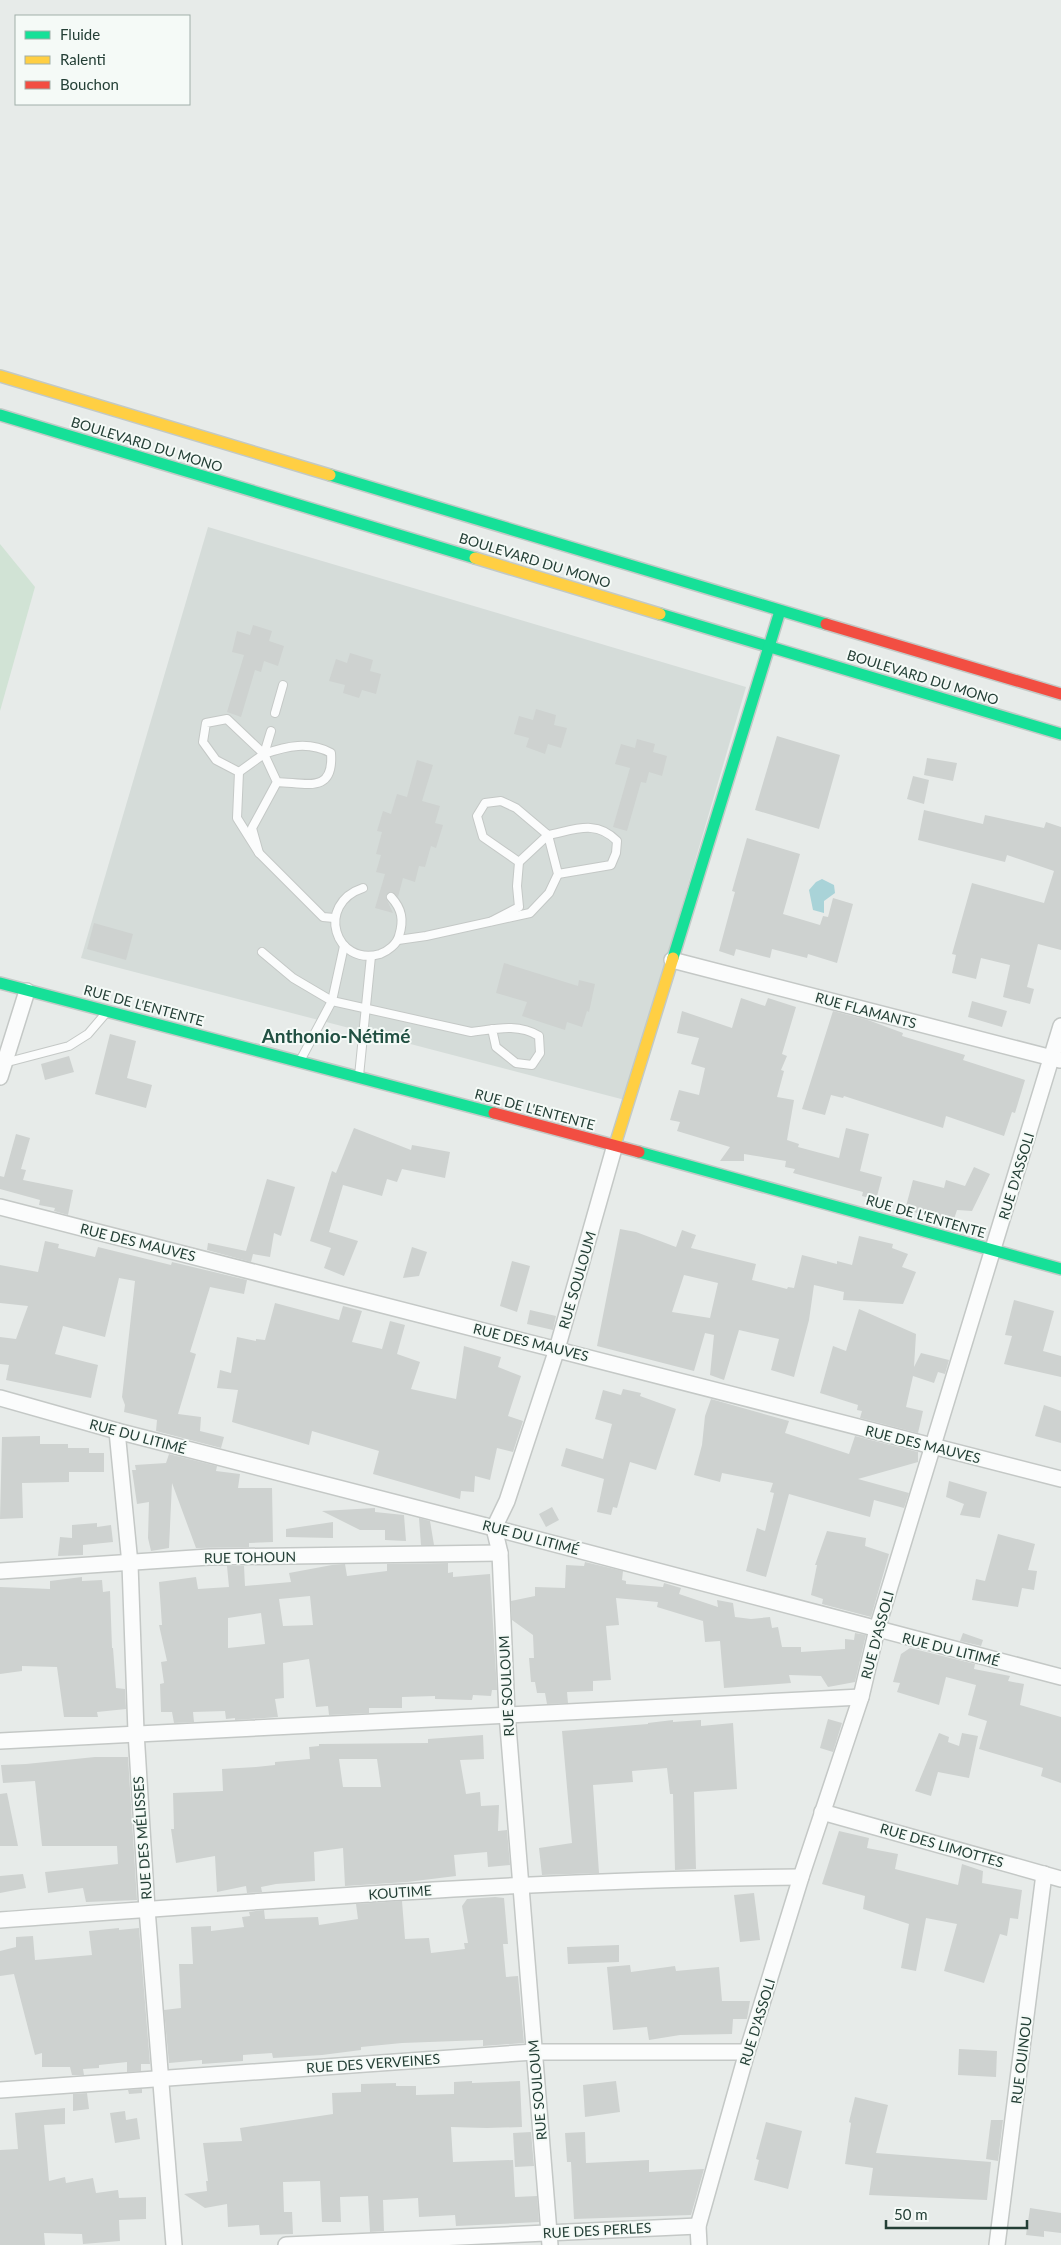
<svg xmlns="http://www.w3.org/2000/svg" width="1061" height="2245" font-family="Lato,sans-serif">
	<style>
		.built { fill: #d5dcd9 }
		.green { fill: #d1e3d5 }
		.water { fill: #a9d3d8 }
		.building { fill: #ced2d0; fill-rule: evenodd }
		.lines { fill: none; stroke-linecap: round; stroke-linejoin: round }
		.lane-casing { stroke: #c4c8c6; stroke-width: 10 }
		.street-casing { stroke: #c4c8c6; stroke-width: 18 }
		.fast-casing { stroke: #c2c9c6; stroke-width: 14 }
		.slow-casing { stroke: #c2c9c6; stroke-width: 14 }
		.jam-casing { stroke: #c2c9c6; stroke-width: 14 }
		.lane { stroke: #fbfcfc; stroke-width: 8 }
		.street { stroke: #fbfcfc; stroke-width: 15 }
		.fast { stroke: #16e098; stroke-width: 11 }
		.slow { stroke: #ffcf43; stroke-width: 11 }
		.jam { stroke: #f24e42; stroke-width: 11 }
		.labels { text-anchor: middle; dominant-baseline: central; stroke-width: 4; stroke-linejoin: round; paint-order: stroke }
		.street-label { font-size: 14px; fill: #243f36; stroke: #f5faf7 }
		.district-label { font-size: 19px; font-weight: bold; fill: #215042; stroke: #f5faf7 }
	</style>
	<rect width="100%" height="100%" fill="#e7ebe9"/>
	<polygon class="built" points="208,527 746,687 625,1100 81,958"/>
	<polygon class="green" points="0,544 35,587 0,711"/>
	<polygon class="water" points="822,879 834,885 835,893 824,901 824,913 813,910 809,890 816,882"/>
	<g class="building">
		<polygon points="253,625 272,631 269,641 284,646 278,666 264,661 261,672 255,670 241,717 227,712 244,655 232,652 237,631 250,635"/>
		<polygon points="350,653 373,660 370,671 381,674 376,694 362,690 359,698 343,693 345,685 329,681 336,659 347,663"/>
		<polygon points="536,709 556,715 554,725 567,728 561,748 548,744 545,754 526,747 529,738 514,734 519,716 533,720"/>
		<polygon points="777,736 840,755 819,829 755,810"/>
		<polygon points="637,739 655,744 653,752 667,756 662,776 649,772 646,783 641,782 627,831 613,827 630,768 615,764 621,744 635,748"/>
		<polygon points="927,758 957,763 953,781 924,775"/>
		<polygon points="417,760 433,765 422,801 440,806 435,823 443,825 436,848 431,846 425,867 419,866 415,882 403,878 398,897 392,892 386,895 386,898 393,913 375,908 385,874 376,872 381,855 376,854 382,832 377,831 383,811 391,814 397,794 407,797"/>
		<polygon points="913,776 929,780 924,804 907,799"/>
		<polygon points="924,810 983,824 985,815 1044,828 1046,822 1061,827 1061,950 1038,944 1027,987 1034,989 1030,1004 1003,997 1010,965 981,958 976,979 952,973 956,955 952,954 972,883 1044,903 1054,871 1007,855 1005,862 918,840"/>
		<polygon points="747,838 800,854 783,914 820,925 823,916 828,917 833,898 853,904 837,963 808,954 807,958 772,949 770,958 736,949 734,956 719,951 735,892 732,891"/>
		<polygon points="94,923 133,934 126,960 87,949"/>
		<polygon points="504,963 578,986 579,980 595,984 589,1012 587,1011 582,1027 567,1022 565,1030 522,1016 527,1002 496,993"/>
		<polygon points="741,998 765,1006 768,998 796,1007 782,1054 787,1056 781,1070 784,1071 777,1097 794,1100 787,1140 799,1144 798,1147 839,1158 846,1128 869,1134 860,1171 882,1177 876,1200 862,1196 863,1192 793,1173 795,1169 785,1167 786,1161 744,1154 744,1161 720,1161 730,1147 677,1131 680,1122 670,1120 679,1090 699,1095 705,1068 691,1064 699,1038 677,1033 682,1011 732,1028"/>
		<polygon points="972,1001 1007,1011 1002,1027 968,1017"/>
		<polygon points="833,1011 868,1020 903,1033 902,1036 965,1055 963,1060 1025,1080 1015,1113 1012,1112 1004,1136 946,1116 943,1128 844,1096 843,1098 831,1095 825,1115 802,1109"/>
		<polygon points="110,1034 136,1041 127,1078 152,1085 146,1108 95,1094"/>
		<polygon points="69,1056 74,1072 45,1080 41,1064"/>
		<polygon points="354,1128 411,1150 412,1145 450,1152 445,1178 402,1169 397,1182 387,1179 382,1196 343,1185 329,1232 358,1241 344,1276 324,1268 331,1248 310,1241 332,1171 336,1173"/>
		<polygon points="16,1134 30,1138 21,1169 26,1170 23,1180 73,1190 68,1215 54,1211 55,1208 39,1205 40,1200 0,1189 0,1176 4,1177"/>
		<polygon points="974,1167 990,1174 972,1211 957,1210 953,1222 923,1212 922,1214 905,1210 913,1180 944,1188 946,1180 965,1186"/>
		<polygon points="267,1179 295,1187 281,1236 274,1233 270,1257 253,1254 251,1262 207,1250 208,1243 246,1251"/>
		<path d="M620 1229 636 1232 676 1247 682 1230 696 1235 691 1248 756 1264 752 1280 787 1289 788 1287 794 1288 802 1255 837 1264V1261L852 1265 859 1236 893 1244 892 1248 908 1254 902 1267 916 1272 903 1304 843 1300 844 1292 814 1285 809 1320 794 1377 771 1370 779 1339 739 1330 724 1380 710 1375 714 1335 705 1333 694 1371 597 1346ZM684 1275 718 1283 710 1318 672 1312Z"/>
		<polygon points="45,1241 59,1244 58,1248 95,1257 98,1247 171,1265 172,1262 247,1280 244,1294 210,1287 190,1352 196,1354 178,1414 201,1417 200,1431 224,1437 221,1448 156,1431 157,1420 124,1412 125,1405 122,1397 135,1281 119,1278 105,1337 63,1326 55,1354 98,1365 91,1398 6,1380 9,1365 0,1364 0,1337 16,1339 28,1306 0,1303 0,1265 38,1272"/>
		<polygon points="412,1247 427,1252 419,1276 403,1278"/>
		<polygon points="512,1261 530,1266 517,1312 500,1306"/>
		<polygon points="1014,1300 1054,1311 1043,1351 1061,1356 1061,1377 1004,1364 1012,1336 1005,1335"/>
		<polygon points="275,1303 339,1320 343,1306 362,1311 352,1342 382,1349 390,1321 405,1325 397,1354 420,1362 411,1389 456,1399 464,1346 501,1357 498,1367 521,1376 508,1416 523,1421 513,1452 497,1448 490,1480 475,1476 474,1492 461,1491 460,1499 373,1474 379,1451 312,1431 309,1445 232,1422 238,1390 217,1388 220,1370 231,1373 237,1337 256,1341 256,1339 265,1340"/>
		<polygon points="859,1309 916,1334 914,1367 921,1353 949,1360 945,1374 938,1372 934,1383 913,1376 906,1407 923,1411 918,1433 860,1418 862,1411 857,1410 858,1405 820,1393 833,1346 846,1351"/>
		<polygon points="530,1310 556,1316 553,1330 527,1324"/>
		<polygon points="623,1389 641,1393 640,1396 676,1409 656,1470 630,1462 617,1508 613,1507 611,1515 597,1512 604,1479 561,1466 566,1448 603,1459 612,1424 595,1419 603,1390 621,1395"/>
		<polygon points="711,1399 789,1421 785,1433 849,1454 855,1436 918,1452 918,1462 858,1479 909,1493 904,1508 874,1500 870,1517 789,1494 766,1577 746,1571 757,1528 765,1531 774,1493 770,1492 773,1483 722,1473 720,1482 694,1475 702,1445 705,1416"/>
		<polygon points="1044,1405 1061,1411 1061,1443 1035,1436"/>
		<polygon points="40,1436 40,1444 68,1444 68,1448 89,1448 89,1453 104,1453 104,1472 69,1472 69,1482 22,1483 23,1518 0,1519 2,1437"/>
		<polygon points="169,1454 217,1466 216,1471 240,1474 238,1488 272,1488 273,1542 249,1543 249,1547 196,1548 172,1483 169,1548 151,1551 148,1538 149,1502 137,1504 132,1470 136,1470 135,1465 166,1463"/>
		<polygon points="949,1481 987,1492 980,1518 960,1515 964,1504 946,1497"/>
		<polygon points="552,1507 559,1520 546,1527 539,1514"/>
		<polygon points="375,1508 375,1512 404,1515 406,1541 385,1540 385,1530 360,1530 322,1511"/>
		<polygon points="419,1518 430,1521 434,1545 421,1545"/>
		<polygon points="333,1522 333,1538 286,1537 286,1529"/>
		<polygon points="97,1523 97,1527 111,1525 113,1542 83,1545 83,1555 58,1556 60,1537 72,1538 72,1525"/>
		<polygon points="827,1531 866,1538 865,1546 889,1554 871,1617 822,1604 823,1599 811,1595 817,1565 815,1565"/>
		<polygon points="998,1534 1035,1544 1028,1570 1037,1571 1034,1590 1022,1588 1018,1607 972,1600 976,1579 985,1581"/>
		<polygon points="585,1562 623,1571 622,1580 626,1581 626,1584 663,1587 664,1583 681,1588 679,1594 718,1607 717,1600 733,1603 735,1617 751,1619 770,1617 772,1628 778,1627 782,1647 801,1647 801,1652 845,1649 845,1639 854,1640 855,1633 866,1635 855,1682 828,1687 821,1676 789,1675 791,1683 724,1688 720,1641 705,1642 703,1621 657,1607 658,1602 616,1598 619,1625 606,1626 611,1680 593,1681 593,1691 567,1692 568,1703 547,1704 545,1693 537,1693 535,1682 531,1682 529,1658 534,1658 533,1635 512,1620 511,1601 535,1596 535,1587 565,1588 566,1565 584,1566"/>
		<path d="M448 1563V1573L453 1572V1577L490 1574 497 1690H492L491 1696 473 1695 472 1700 435 1699V1696L402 1697V1708H369V1713L329 1715 328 1706 316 1707 309 1659 283 1663 284 1698 275 1699 278 1717 235 1720V1718L226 1719 225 1711 193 1712 194 1722 174 1723 172 1712H161L160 1684 164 1683 161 1662 167 1661 159 1625H162L159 1582 196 1577 198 1589 229 1587 227 1566H244L245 1586 291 1582 289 1573 332 1565 345 1564 347 1576 387 1571V1564ZM310 1596 313 1625 283 1626 279 1599ZM261 1613 265 1644 228 1648V1618Z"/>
		<polygon points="82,1577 82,1581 102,1580 103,1592 110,1591 112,1648 113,1648 116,1688 125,1689 126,1709 97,1712 98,1717 64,1717 57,1667 22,1666 22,1671 0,1674 0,1587 50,1589 50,1581"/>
		<polygon points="963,1633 983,1640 981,1646 960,1641"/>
		<polygon points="910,1648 975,1664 974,1669 1010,1676 1008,1681 1024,1684 1020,1705 1061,1717 1061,1783 1041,1776 1043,1768 979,1749 987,1721 968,1715 976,1685 946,1677 939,1705 897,1692 900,1683 893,1682 901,1654"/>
		<polygon points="828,1719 842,1723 833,1752 820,1748"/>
		<polygon points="673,1720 673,1722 701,1720 701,1726 733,1723 737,1789 694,1792 696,1869 675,1870 673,1794 670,1794 667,1768 632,1771 633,1782 593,1785 599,1873 542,1875 539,1848 572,1843 562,1731 648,1724 648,1723"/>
		<polygon points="939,1733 949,1737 948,1742 959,1746 962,1733 978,1736 969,1778 938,1772 931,1796 915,1791"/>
		<path d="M483 1735 484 1759 460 1760 466 1794 480 1792 481 1806 499 1805 498 1831 507 1830 510 1865 488 1867 487 1852 454 1855 456 1876 407 1882 345 1886 343 1848 314 1852 315 1881 276 1884 261 1887 262 1892 247 1893 246 1886 217 1892 215 1856 176 1863 171 1829H174L173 1793 223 1791 222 1769 256 1767 275 1765V1762L310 1759 309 1747 319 1746V1744L428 1743V1739ZM339 1759H377L381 1787H343Z"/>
		<polygon points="95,1757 128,1757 137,1900 86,1902 83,1888 48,1893 45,1872 118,1864 117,1846 42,1846 35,1781 3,1783 1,1765 26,1764"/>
		<polygon points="7,1793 18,1846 0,1846 0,1794"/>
		<polygon points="839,1831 869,1838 867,1848 898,1854 895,1869 958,1885 962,1864 983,1871 982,1883 1022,1890 1018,1919 1010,1918 1007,1936 1000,1934 984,1983 944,1971 957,1924 926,1918 916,1971 901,1968 909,1924 863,1909 865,1896 822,1884"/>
		<polygon points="23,1874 26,1888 0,1893 0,1876"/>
		<polygon points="754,1893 760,1940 740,1942 734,1895"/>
		<polygon points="495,1897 504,1898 508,1944 503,1944 506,1977 518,1976 524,2043 483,2046 483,2040 402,2043 361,2047 361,2050 322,2055 273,2058 272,2053 243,2055 243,2061 202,2064 202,2060 169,2063 164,2010 181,2008 179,1964 193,1964 191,1927 211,1926 211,1931 244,1927 242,1917 250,1916 249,1912 264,1910 265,1919 318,1917 319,1925 358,1919 356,1904 402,1901 405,1939 429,1938 431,1953 465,1949 464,1943 468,1943 462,1906 467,1899"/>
		<polygon points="119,1928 119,1930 139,1928 150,2064 141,2064 141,2071 127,2072 127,2062 99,2065 99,2068 83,2069 84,2075 72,2075 70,2067 42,2067 42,2053 35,2055 14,1974 0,1976 0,1951 16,1947 16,1937 33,1936 35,1960 92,1955 89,1931"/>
		<polygon points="619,1945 619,1962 568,1964 567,1947"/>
		<polygon points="630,1965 631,1972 675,1966 676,1971 719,1967 722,2001 750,2001 747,2019 733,2019 732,2034 680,2035 649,2040 647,2027 613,2030 607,1967"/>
		<polygon points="959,2049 997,2051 996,2077 958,2075"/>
		<polygon points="472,2081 472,2083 520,2081 522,2127 487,2128 451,2127 453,2162 513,2160 515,2197 537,2196 539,2222 456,2226 455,2215 419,2217 418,2198 383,2200 384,2231 370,2232 368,2196 340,2197 341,2222 322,2222 320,2181 283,2182 284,2212 292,2212 293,2234 260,2235 259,2225 228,2227 227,2204 205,2208 184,2194 207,2191 206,2181 208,2181 203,2143 242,2141 240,2128 333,2114 332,2093 361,2092 361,2084 396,2083 396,2086 416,2086 416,2095 454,2094 454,2082"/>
		<polygon points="616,2081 620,2112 585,2117 583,2085"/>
		<polygon points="142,2089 142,2093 129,2094 128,2090"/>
		<polygon points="87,2093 89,2109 73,2111 73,2094"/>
		<polygon points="855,2097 888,2105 876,2153 991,2162 987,2200 869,2195 873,2168 845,2164 851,2123 849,2122"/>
		<polygon points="65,2108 65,2124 44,2125 49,2181 65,2177 66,2183 93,2178 96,2193 118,2190 119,2198 146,2197 146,2219 119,2220 120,2241 83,2244 82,2234 44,2233 45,2245 0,2245 0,2150 18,2149 15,2113"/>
		<polygon points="125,2111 126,2120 137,2118 140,2139 115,2143 110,2113"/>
		<polygon points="991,2120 1003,2120 998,2161 986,2159"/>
		<polygon points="766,2122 802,2131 788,2189 754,2180 759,2160 756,2159"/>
		<polygon points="531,2132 534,2166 515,2167 513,2133"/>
		<polygon points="585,2132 586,2163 649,2160 649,2172 704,2169 691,2215 574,2219 571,2162 567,2162 565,2133"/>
		<polygon points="1030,2208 1061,2213 1061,2233 1044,2231 1044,2237 1026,2235"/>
	</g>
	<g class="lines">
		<g class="lane-casing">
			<g id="lane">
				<polyline points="275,713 283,685"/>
				<path d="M264 754 227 719 206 723 203 742 216 760 239 772 237 818 259 853 252 828 277 782 264 754C287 746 309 741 331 753 334 794 307 783 277 782"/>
				<polyline points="239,772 264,754 271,731"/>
				<polyline points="259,853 323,917 334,918"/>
				<path d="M363 888C315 904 335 967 380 954 388 951 397 944 399 936 404 920 402 909 391 897"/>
				<path d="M492 921 519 907 517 886 519 862 483 837 477 816 485 803 501 801 516 808 548 835C574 830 596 819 617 841L616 853 611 865 558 874"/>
				<polyline points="398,940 426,936 530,913 549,893 558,874 548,835 519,862"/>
				<path d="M262 952 293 978 332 1001 471 1032C495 1029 518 1023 539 1036L540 1053 532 1065 516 1063 496 1047 492 1029"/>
				<polyline points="301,1059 332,1001 344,946"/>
				<polyline points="4,1063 69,1046 88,1034 106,1013"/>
				<polyline points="359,1076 371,956"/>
			</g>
		</g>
		<g class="street-casing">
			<g id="street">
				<polyline points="672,960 1060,1060"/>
				<polyline points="0,1077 27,991"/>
				<polyline points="0,1207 1061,1479"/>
				<polyline points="0,1398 117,1431 494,1528 1061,1677"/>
				<polyline points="117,1431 130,1564 136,1732 147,1909 174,2245"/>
				<polyline points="0,1571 209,1557 500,1553"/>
				<polyline points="0,1741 861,1697"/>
				<polyline points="822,1812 1061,1879"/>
				<path d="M0 1920C267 1901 533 1879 801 1877"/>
				<polyline points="0,2090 534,2052 747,2052"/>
				<polyline points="286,2245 698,2226"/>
				<polyline points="550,2245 507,1714 500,1553 494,1528 507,1501 557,1349 615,1145"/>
				<polyline points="699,2245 698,2226 747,2052 801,1877 861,1697 877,1629 1061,1026"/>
				<polyline points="997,2245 1044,1874"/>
			</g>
		</g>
		<g class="fast-casing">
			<g id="fast">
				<polyline points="0,415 475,558"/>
				<polyline points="330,475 826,624"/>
				<polyline points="660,614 1061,734"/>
				<polyline points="673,958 780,611"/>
				<polyline points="0,983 494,1113"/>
				<polyline points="639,1152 1061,1269"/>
			</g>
		</g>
		<g class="slow-casing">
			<g id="slow">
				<polyline points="0,376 330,475"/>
				<polyline points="475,558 660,614"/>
				<polyline points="615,1145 673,958"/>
			</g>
		</g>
		<g class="jam-casing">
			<g id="jam">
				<polyline points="826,624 1061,694"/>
				<polyline points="494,1113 639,1152"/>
			</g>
		</g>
		<use href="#lane" class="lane"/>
		<use href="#street" class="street"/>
		<use href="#fast" class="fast"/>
		<use href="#slow" class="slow"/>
		<use href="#jam" class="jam"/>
	</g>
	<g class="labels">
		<g class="street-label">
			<text transform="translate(147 444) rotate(17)">BOULEVARD DU MONO</text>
			<text transform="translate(535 560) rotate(17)">BOULEVARD DU MONO</text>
			<text transform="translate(923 677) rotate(17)">BOULEVARD DU MONO</text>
			<text transform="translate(144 1005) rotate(15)">RUE DE L'ENTENTE</text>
			<text transform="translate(866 1010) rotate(15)">RUE FLAMANTS</text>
			<text transform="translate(535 1109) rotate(15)">RUE DE L'ENTENTE</text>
			<text transform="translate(1016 1176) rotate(-73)">RUE D'ASSOLI</text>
			<text transform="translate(926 1216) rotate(16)">RUE DE L'ENTENTE</text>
			<text transform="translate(138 1242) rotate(14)">RUE DES MAUVES</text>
			<text transform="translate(577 1280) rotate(-74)">RUE SOULOUM</text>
			<text transform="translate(531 1342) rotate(14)">RUE DES MAUVES</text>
			<text transform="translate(138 1436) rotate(15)">RUE DU LITIMÉ</text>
			<text transform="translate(923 1444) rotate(14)">RUE DES MAUVES</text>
			<text transform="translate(531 1537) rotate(15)">RUE DU LITIMÉ</text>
			<text transform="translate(250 1557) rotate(-1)">RUE TOHOUN</text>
			<text transform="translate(877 1635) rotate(-75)">RUE D'ASSOLI</text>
			<text transform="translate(951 1649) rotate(14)">RUE DU LITIMÉ</text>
			<text transform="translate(506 1686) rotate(-93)">RUE SOULOUM</text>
			<text transform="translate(142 1838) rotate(-94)">RUE DES MÉLISSES</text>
			<text transform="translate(942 1845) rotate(16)">RUE DES LIMOTTES</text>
			<text transform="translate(400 1892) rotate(-4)">KOUTIME</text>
			<text transform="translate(757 2022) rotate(-73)">RUE D'ASSOLI</text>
			<text transform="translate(1021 2060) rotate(-83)">RUE OUINOU</text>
			<text transform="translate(373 2063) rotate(-4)">RUE DES VERVEINES</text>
			<text transform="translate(537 2090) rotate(-95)">RUE SOULOUM</text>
			<text transform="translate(597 2230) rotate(-3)">RUE DES PERLES</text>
		</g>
		<g class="district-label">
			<text x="336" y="1035">Anthonio-Nétimé</text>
		</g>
	</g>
	<rect x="15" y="15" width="175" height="90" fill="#f5faf7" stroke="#a1afaa"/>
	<rect x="25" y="31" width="25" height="8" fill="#16e098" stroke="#a1afaa"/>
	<text x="60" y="40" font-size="15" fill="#243f36">Fluide</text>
	<rect x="25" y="56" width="25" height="8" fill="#ffcf43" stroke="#a1afaa"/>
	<text x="60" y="65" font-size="15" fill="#243f36">Ralenti</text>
	<rect x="25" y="81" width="25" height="8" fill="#f24e42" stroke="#a1afaa"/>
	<text x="60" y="90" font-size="15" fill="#243f36">Bouchon</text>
	<path d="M886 2220v8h141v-8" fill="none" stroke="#243f36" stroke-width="2.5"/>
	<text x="894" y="2220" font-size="15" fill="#243f36" stroke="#f5faf7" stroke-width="4" paint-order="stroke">50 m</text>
</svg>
